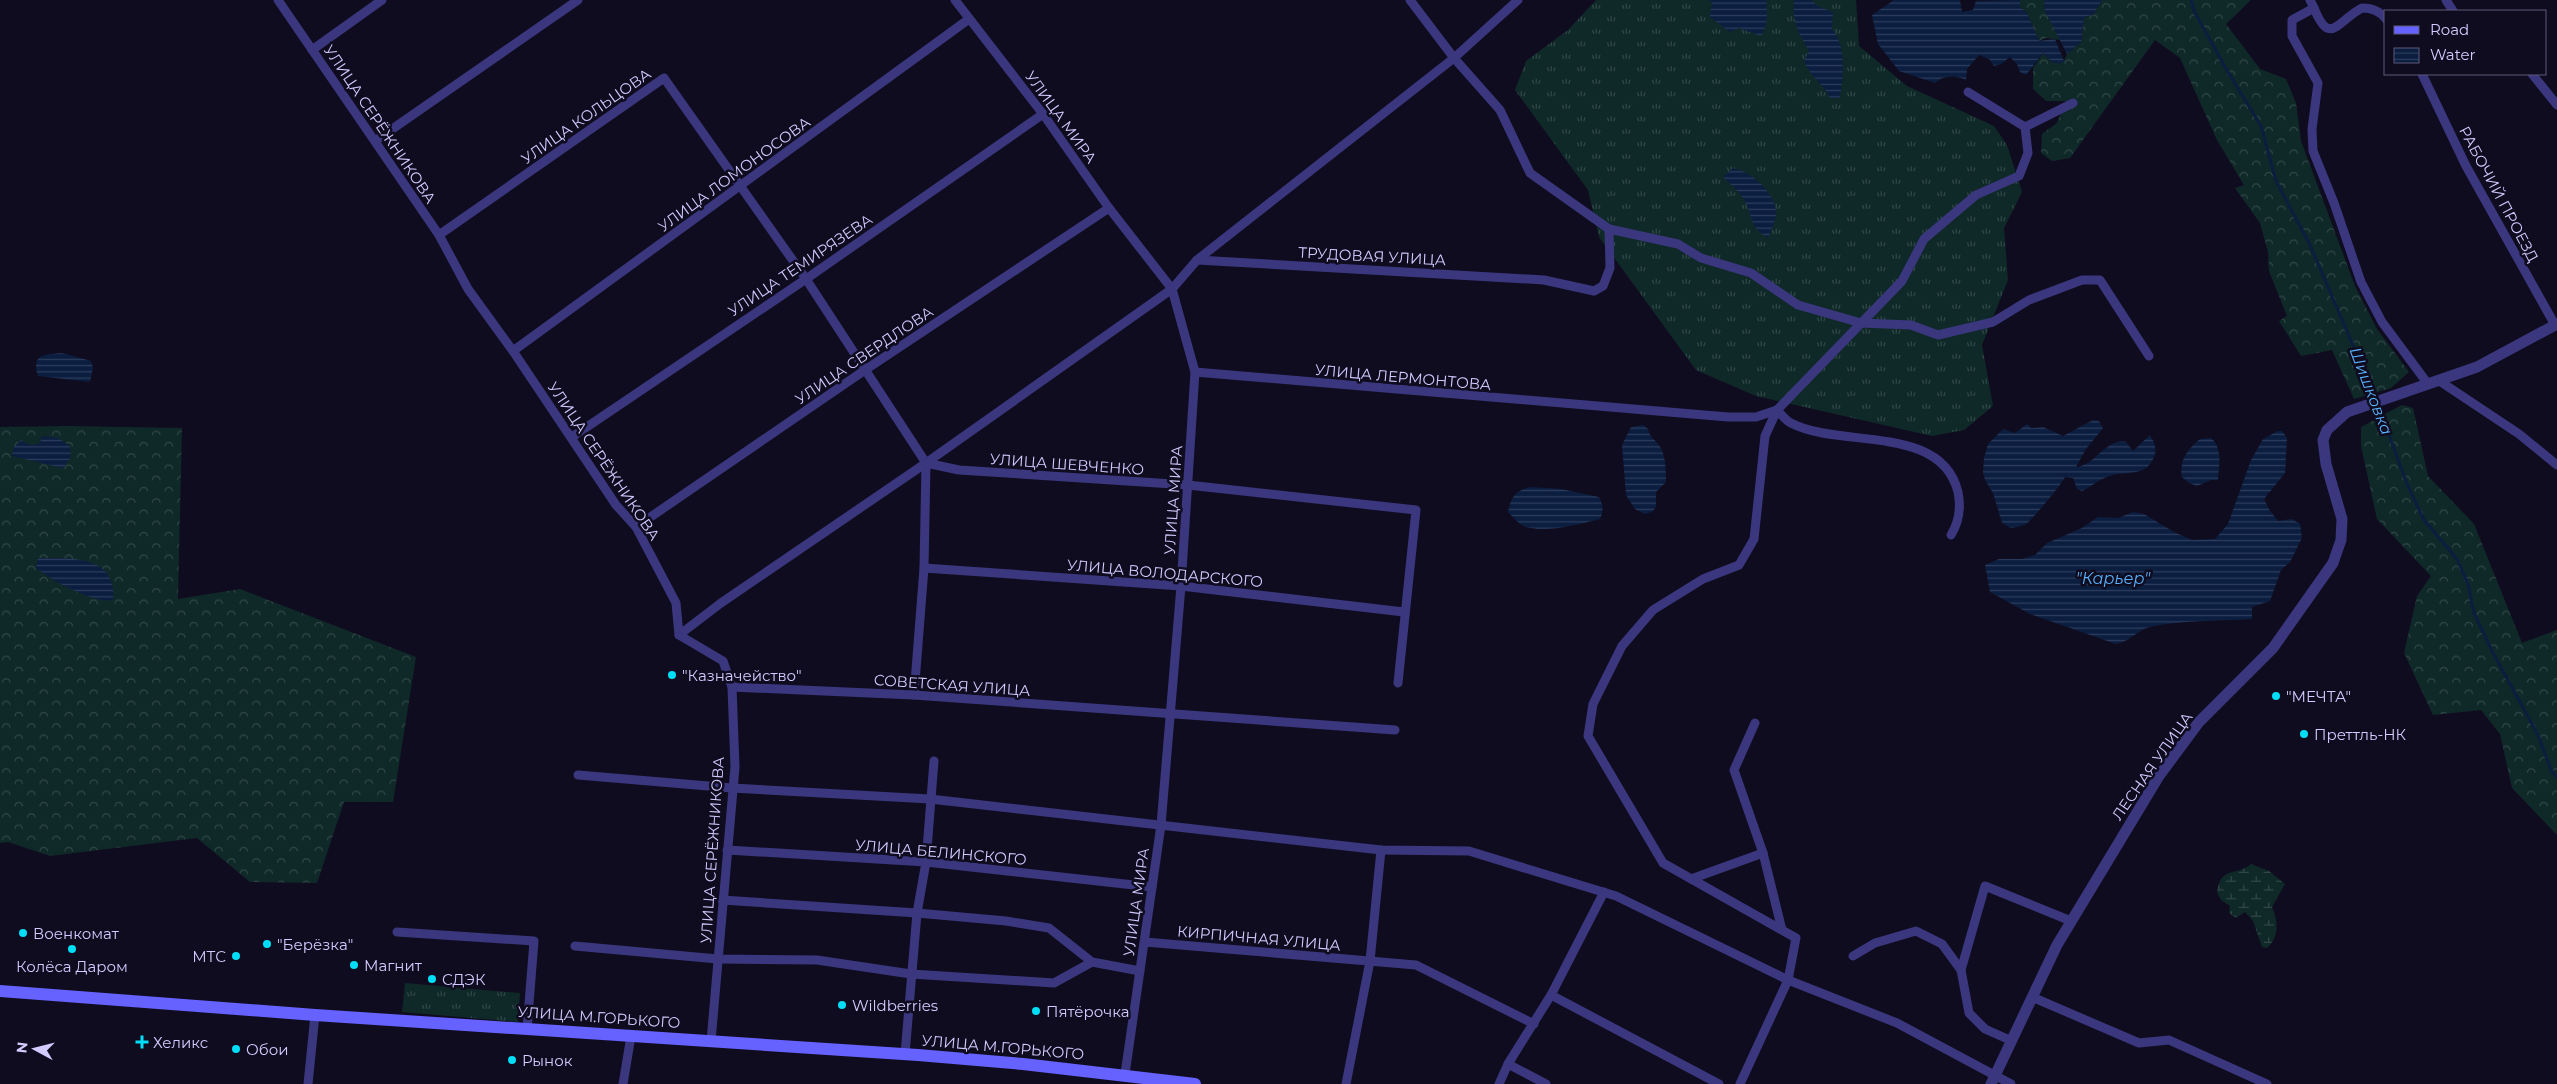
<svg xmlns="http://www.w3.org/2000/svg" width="2557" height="1084" font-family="Montserrat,sans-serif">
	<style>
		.grass { fill: url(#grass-tufts) }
		.forest { fill: url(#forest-crowns) }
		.wetland { fill: url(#wetland-marsh) }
		.water { fill: url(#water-rules) }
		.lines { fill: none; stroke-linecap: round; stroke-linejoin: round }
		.stream { stroke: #0b1e40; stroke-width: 3 }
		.minor { stroke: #3a377f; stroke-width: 9 }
		.tertiary { stroke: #3a377f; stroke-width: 11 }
		.secondary { stroke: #6662ff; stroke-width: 12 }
		.poi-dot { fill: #00ddf6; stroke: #100c1f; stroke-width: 2 }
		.labels { text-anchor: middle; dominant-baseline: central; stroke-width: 5; stroke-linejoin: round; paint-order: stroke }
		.street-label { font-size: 15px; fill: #d1cbff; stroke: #100c1f }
		.poi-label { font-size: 15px; fill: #d1cbff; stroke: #100c1f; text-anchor: start }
		.water-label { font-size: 16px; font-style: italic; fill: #59b2ff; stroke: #100c1f }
	</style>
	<defs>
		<pattern id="grass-tufts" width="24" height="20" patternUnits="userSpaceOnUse" patternTransform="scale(1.25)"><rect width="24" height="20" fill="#0f2928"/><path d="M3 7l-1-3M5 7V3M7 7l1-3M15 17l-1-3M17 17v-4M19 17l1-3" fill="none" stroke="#314748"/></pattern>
		<pattern id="forest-crowns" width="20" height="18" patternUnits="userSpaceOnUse" patternTransform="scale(1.25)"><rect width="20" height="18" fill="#0f2928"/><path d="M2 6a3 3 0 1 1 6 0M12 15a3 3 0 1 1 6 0" fill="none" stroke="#314748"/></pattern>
		<pattern id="wetland-marsh" width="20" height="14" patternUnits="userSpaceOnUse" patternTransform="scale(1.25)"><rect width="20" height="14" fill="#0f2928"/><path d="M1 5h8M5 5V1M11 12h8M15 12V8" fill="none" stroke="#314748"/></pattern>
		<pattern id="water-rules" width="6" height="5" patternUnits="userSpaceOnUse" patternTransform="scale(1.25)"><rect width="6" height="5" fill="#0b1e40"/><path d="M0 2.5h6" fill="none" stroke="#2e3d5d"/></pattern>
	</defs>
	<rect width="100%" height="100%" fill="#100c1f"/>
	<g class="grass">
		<polygon points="1596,0 1856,0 1859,46 1907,86 1994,126 2007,145 2022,192 2004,228 2008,280 1982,345 1993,406 1964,430 1932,436 1756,396 1696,370 1599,237 1588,190 1515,90 1526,61 1568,30"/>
		<polygon points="405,983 520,993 518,1022 402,1012"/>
	</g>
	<g class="forest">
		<polygon points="2020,0 2044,0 2045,11 2061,40 2046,38 2039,41 2027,13 2020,7"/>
		<polygon points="2102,0 2251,0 2226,24 2260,69 2286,79 2296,103 2301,141 2355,286 2377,329 2409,372 2391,388 2354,399 2332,350 2301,356 2279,321 2287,316 2269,271 2268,252 2260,223 2235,188 2244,185 2217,140 2180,58 2155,40 2070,158 2052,161 2041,153 2042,134 2057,123 2066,101 2046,101 2033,89 2033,68 2043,53 2052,62 2064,61 2067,54 2081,42 2084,17 2093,15"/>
		<polygon points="2402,405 2413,408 2428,476 2474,524 2522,643 2557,630 2557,835 2512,788 2500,734 2481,710 2433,715 2404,653 2417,596 2431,576 2377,519 2361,446 2361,427"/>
		<polygon points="66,426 182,428 178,599 240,589 416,657 393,802 344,802 317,883 250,882 197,838 50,856 8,842 0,843 0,427"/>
	</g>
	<path class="wetland" d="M2251 864 2269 871 2285 884 2272 907C2278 922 2280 936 2267 948L2262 947 2253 921 2245 912 2236 918 2229 913 2230 906 2221 900 2217 892C2221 865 2236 877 2251 864Z"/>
	<g class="water">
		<path d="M1708 0H1766C1767 14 1769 23 1761 36L1739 28 1730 32 1710 17 1712 2Z"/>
		<path d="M1794 0H1812L1817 6 1833 12 1832 29C1847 46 1843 77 1840 98H1830C1823 82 1812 80 1804 61L1809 51C1798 31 1792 23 1794 0Z"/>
		<path d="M1894 0H1960L1962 12 1973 10 1976 1 2020 0V7L2027 13 2039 41 2055 39 2064 61 2060 64 2052 62 2043 53 2026 75 2020 72 2017 64 2010 57 2001 64 1994 66 1989 59 1979 55 1967 69 1966 80C1955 75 1944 75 1935 83L1899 71 1878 44 1872 15Z"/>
		<polygon points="2044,0 2102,0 2093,15 2084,17 2081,42 2067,54 2045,11"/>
		<path d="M1733 168C1751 172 1774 191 1776 211 1777 219 1771 230 1768 238 1747 225 1754 215 1743 198 1738 190 1729 183 1723 177Z"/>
		<path d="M62 353 91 361 93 368 90 382 38 376C31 353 45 355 62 353Z"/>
		<path d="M2093 420 2099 421 2103 428 2086 449 2076 467C2096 465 2103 441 2125 441L2133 451 2150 435C2155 443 2157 449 2154 457 2146 478 2126 470 2110 476 2101 478 2091 487 2082 491L2077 489 2073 478 2065 477C2062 484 2032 520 2026 524 2021 527 2015 527 2011 528L2002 523 1993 493 1985 480 1983 472 1984 458 1988 444 2003 429 2015 433 2027 424 2031 428 2043 427 2063 436Z"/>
		<path d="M1643 425 1648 429C1650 437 1654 439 1659 445 1666 454 1666 472 1666 482L1656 492V507L1652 512 1645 514 1635 509 1626 495 1622 445 1631 427Z"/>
		<path d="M2278 431H2282L2287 438 2285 473 2264 499 2270 511 2278 521 2292 519 2300 524 2302 538 2290 562 2281 570 2270 601 2252 607V619C2220 621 2186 620 2154 626 2137 629 2130 642 2116 644L2030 614 1990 592 1985 565 1999 559H2022L2035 555 2047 543 2082 528 2098 517 2118 518 2133 512 2144 514 2174 532 2192 540 2215 539 2228 524 2251 460 2263 439Z"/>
		<path d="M42 436 58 438 70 446 71 457 63 468 12 456 14 447 21 440C28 444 31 447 40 443Z"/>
		<path d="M2211 438C2223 448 2219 466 2218 480H2211L2197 486 2189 483 2182 477C2179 460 2188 449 2200 439Z"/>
		<path d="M1530 487 1561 489 1599 497C1603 506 1604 510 1600 519 1581 524 1540 535 1522 525 1517 522 1512 516 1508 512 1511 497 1515 491 1530 487Z"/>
		<path d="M38 558C70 558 118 555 113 600 94 604 51 580 36 568Z"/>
	</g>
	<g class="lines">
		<g class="stream">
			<polyline points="2191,0 2195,13 2225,67 2261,126 2276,181 2310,245 2376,399"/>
			<polyline points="2378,405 2407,484 2424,520 2457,559 2468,584 2474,613 2492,651 2538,735 2551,770 2557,777"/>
		</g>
		<g class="minor">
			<polyline points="278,0 439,235 468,289 513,351 616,505 636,527 676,603 679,635 723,661 732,687 735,767 711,1041"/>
			<polyline points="955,0 1043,114 1109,208 1172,289 1195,372 1181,586 1161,825 1125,1074"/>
			<polyline points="1410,0 1454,58 1500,110 1530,173 1609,229 1678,244 1701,258 1751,273 1798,305 1861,323 1911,325 1938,335 1993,322 2029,300 2082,280 2100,280 2149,356"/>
			<polyline points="2310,0 2314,8 2292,20 2292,36 2318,83 2312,129 2313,151 2334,203 2361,282 2382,322 2428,384"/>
			<polyline points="2446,0 2453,11"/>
			<path d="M2314 8C2330 48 2338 20 2362 8 2372 8 2380 11 2386 19"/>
			<polyline points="312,50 382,0"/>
			<polyline points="2422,74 2466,166 2555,325"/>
			<polyline points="2532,74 2557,105"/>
			<polyline points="1968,92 2025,127 2073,103"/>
			<polyline points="375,141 578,0"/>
			<polyline points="439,235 664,78 806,279 926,463 924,568 914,695"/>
			<polyline points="1197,260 1544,280 1594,291 1603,286 1610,268 1609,229"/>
			<polyline points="513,351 969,19"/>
			<polyline points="1195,372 1728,417 1756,417 1777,410"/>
			<polyline points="2438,380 2519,434 2557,465"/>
			<path d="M1777 410C1781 414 1786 421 1791 423 1840 449 1941 423 1958 492 1961 507 1959 522 1951 535"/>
			<polyline points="572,437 806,279 1043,114"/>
			<polyline points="926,463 959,470 1188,485 1416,510 1398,683"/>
			<polyline points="636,527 865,370 1109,208"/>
			<polyline points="924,568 1181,586 1404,612"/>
			<polyline points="679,635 721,603 926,463 1172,289 1197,260 1454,58 1518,0"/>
			<polyline points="732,687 914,695 1395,730"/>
			<polyline points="1755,723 1734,770 1763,853"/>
			<polyline points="578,775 732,788 930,799 1381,850 1469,851 1616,896 1788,980 1897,1023 2011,1084"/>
			<polyline points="727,850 926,862 1152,887"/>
			<polyline points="1691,879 1763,853 1782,930"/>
			<polyline points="722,900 917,913 1006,921 1049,928 1092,962 1140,971"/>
			<polyline points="397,932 534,941 527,1029"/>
			<polyline points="1145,942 1416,965 1534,1024"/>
			<polyline points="575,946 718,959 817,960 911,974 1054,983 1092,962"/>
			<polyline points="1853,956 1875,943 1916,931 1942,944 1961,970"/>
			<polyline points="1551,995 1719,1084"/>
			<polyline points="2032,997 2139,1043 2169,1040 2267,1084"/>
			<polyline points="2012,1041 1985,1029 1969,1013 1961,970 1985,886 2071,921"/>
			<polyline points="905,1054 917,913 926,862 934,761"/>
			<polyline points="1508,1064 1546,1084"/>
			<polyline points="308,1084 315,1015"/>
			<polyline points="623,1084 631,1036"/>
			<polyline points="1346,1084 1370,961 1381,850"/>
			<polyline points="1499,1084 1508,1064 1551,995 1604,892"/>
			<polyline points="1740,1084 1788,980 1796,938 1663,863 1588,736 1593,704 1622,646 1653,610 1703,579 1739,565 1754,539 1765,436 1777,410 1902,281 1924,239 1976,195 2019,176 2028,153 2025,127"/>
		</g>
		<polyline class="tertiary" points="1991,1084 2057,945 2159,776 2199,722 2273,648 2333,563 2341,540 2342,519 2326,464 2323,440 2327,430 2347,412 2477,367 2557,324"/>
		<polyline class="secondary" points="0,991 315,1015 918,1055 1023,1064 1195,1084"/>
	</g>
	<g class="poi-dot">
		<circle cx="672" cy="675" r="5"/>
		<circle cx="2276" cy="696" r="5"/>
		<circle cx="2304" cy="734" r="5"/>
		<circle cx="23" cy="933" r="5"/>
		<circle cx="267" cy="944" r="5"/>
		<circle cx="72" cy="949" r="5"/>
		<circle cx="236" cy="956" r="5"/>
		<circle cx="354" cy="965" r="5"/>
		<circle cx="432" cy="979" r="5"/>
		<circle cx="842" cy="1005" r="5"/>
		<circle cx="1036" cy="1011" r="5"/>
		<path d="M139.5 1034.5h5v5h5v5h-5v5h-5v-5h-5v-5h5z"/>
		<circle cx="236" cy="1049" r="5"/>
		<circle cx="512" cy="1060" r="5"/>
	</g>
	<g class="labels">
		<g class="street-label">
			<text transform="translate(586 116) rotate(-35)">УЛИЦА КОЛЬЦОВА</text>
			<text transform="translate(1061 117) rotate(54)">УЛИЦА МИРА</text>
			<text transform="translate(380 124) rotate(56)">УЛИЦА СЕРЁЖНИКОВА</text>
			<text transform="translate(734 174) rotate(-36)">УЛИЦА ЛОМОНОСОВА</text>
			<text transform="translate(2499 194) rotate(62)">РАБОЧИЙ ПРОЕЗД</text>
			<text transform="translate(1372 256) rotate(3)">ТРУДОВАЯ УЛИЦА</text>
			<text transform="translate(800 265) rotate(-34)">УЛИЦА ТЕМИРЯЗЕВА</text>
			<text transform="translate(864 355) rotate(-34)">УЛИЦА СВЕРДЛОВА</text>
			<text transform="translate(1403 377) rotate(5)">УЛИЦА ЛЕРМОНТОВА</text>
			<text transform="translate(604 461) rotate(56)">УЛИЦА СЕРЁЖНИКОВА</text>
			<text transform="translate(1067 464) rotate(4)">УЛИЦА ШЕВЧЕНКО</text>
			<text transform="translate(1173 500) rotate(-86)">УЛИЦА МИРА</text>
			<text transform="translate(1165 573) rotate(5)">УЛИЦА ВОЛОДАРСКОГО</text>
			<text transform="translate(952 685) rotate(4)">СОВЕТСКАЯ УЛИЦА</text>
			<text transform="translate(2152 766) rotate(-55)">ЛЕСНАЯ УЛИЦА</text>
			<text transform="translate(712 850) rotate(-86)">УЛИЦА СЕРЁЖНИКОВА</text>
			<text transform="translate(941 852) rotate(5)">УЛИЦА БЕЛИНСКОГО</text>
			<text transform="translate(1136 902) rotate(-82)">УЛИЦА МИРА</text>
			<text transform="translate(1259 938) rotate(5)">КИРПИЧНАЯ УЛИЦА</text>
			<text transform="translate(599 1017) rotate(4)">УЛИЦА М.ГОРЬКОГО</text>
			<text transform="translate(1003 1047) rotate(5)">УЛИЦА М.ГОРЬКОГО</text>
		</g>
		<g class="poi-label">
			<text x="682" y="675">"Казначейство"</text>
			<text x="2286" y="696">"МЕЧТА"</text>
			<text x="2314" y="734">Преттль-НК</text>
			<text x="33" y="933">Военкомат</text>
			<text x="277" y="944">"Берёзка"</text>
			<text x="226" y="956" text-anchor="end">МТС</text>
			<text x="364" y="965">Магнит</text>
			<text x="72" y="966" text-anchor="middle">Колёса Даром</text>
			<text x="442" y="979">СДЭК</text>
			<text x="852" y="1005">Wildberries</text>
			<text x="1046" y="1011">Пятёрочка</text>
			<text x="153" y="1042">Хеликс</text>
			<text x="246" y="1049">Обои</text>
			<text x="522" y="1060">Рынок</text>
		</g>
		<g class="water-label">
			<text transform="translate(2371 391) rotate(69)">Шишковка</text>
			<text x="2113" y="578">"Карьер"</text>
		</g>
	</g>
	<rect x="2384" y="10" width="162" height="65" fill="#100c1f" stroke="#5d5879"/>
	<rect x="2394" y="26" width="25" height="8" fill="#6662ff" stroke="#5d5879"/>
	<text x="2430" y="35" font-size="15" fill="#d1cbff">Road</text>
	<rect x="2394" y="48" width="25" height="15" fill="url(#water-rules)" stroke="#5d5879"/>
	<text x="2430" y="60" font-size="15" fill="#d1cbff">Water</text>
	<g transform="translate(35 1049) rotate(277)" stroke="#100c1f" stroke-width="4" paint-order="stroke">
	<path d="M0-4L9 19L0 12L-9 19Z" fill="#d1cbff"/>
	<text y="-8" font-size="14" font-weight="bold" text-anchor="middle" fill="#d1cbff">N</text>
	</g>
</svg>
